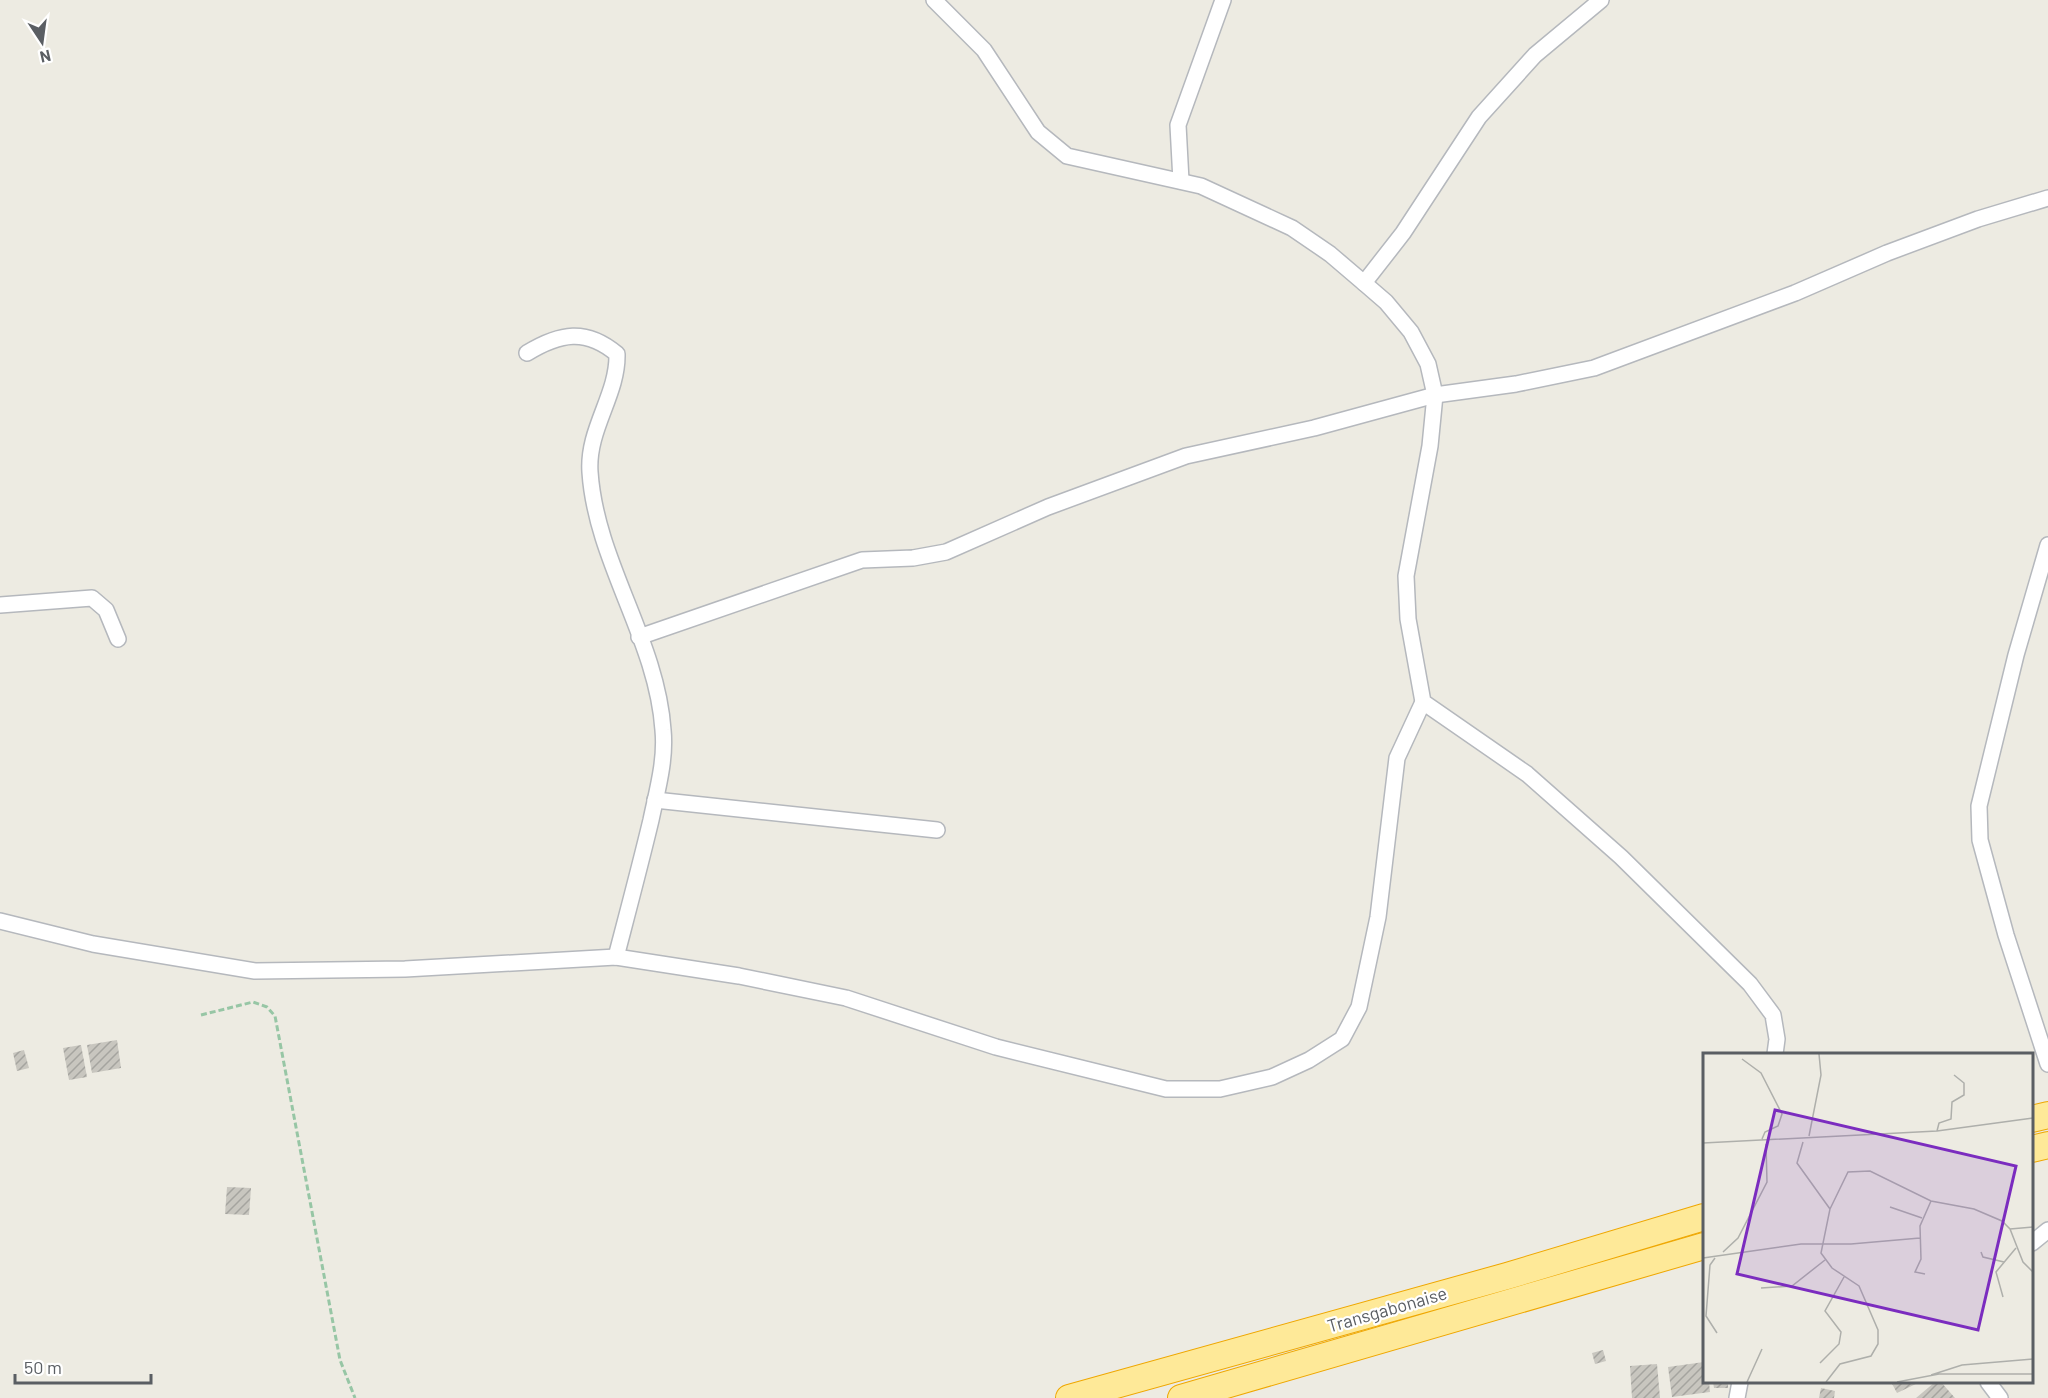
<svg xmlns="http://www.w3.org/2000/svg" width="2048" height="1398" font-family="Barlow,sans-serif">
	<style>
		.building { fill: url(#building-hatch) }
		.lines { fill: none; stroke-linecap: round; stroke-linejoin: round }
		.minor-casing { stroke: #b5b8bd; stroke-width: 18 }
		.trunk-casing { stroke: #efa700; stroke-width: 28 }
		.path { stroke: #97c6a5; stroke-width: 3; stroke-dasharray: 6 3; stroke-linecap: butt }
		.minor { stroke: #fff; stroke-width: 15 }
		.trunk { stroke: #fee998; stroke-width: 26 }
		.labels { text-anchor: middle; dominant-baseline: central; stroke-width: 4.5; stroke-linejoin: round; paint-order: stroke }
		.street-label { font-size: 18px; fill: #5a5e63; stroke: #fff }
		.inset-road { fill: none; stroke: #aeafab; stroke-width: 1.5 }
		.view { fill: #7b2cbf; fill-opacity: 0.15; stroke: #7b2cbf; stroke-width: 3 }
		.inset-edge { fill: none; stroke: #5a5e63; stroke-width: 3 }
	</style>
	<defs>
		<pattern id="building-hatch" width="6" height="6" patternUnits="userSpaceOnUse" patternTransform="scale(1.5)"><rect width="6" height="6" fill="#c8c6bf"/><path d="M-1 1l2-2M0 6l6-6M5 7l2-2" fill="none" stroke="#a5a49f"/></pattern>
	</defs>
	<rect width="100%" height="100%" fill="#edebe2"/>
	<g class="building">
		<polygon points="117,1040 121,1068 92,1073 87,1045"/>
		<polygon points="81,1045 87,1077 69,1080 63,1048"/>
		<polygon points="24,1050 29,1068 17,1071 13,1053"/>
		<polygon points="227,1187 251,1188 249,1215 225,1214"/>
		<polygon points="1603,1350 1606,1361 1595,1364 1592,1353"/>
		<polygon points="1704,1362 1704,1382 1709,1382 1710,1392 1672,1397 1668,1367"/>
		<polygon points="1657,1364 1660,1398 1632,1398 1630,1366"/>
		<polygon points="1713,1382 1728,1382 1728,1388 1714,1388"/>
		<polygon points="1891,1382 1920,1382 1897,1393"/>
		<polygon points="1935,1382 1941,1382 1955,1398 1916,1398"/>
		<polygon points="1821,1388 1835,1391 1834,1398 1819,1398"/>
	</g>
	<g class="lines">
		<g class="minor-casing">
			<g id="minor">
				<polyline points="934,0 984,50 1038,132 1067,156 1201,186 1292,228 1330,254 1364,283 1386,302 1411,332 1428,364 1435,395 1430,446 1406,576 1408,619 1423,702 1527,774 1621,857 1750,984 1773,1015 1777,1039 1775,1054"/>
				<polyline points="1181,181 1178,125 1223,0"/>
				<polyline points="1364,283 1403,233 1479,117 1535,55 1601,0"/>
				<path d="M527 353C560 333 586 328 617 354 618 395 587 429 590 472 596 562 657 640 663 730 666 760 657 791 651 820 640 866 628 911 616 957"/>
				<polyline points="2048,545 2016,655 1979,806 1980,840 2006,935 2048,1064"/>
				<polyline points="0,605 92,598 106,610 118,639"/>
				<polyline points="639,637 862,560 913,558 946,552 1048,507 1186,456 1314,428 1435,395 1516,384 1594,368 1795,293 1887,253 1978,219 2048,198"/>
				<polyline points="655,800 937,830"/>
				<polyline points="0,921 93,944 255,971 405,969 616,957 739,976 846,998 996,1047 1166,1089 1220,1089 1272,1077 1309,1060 1342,1039 1359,1007 1378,917 1397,758 1423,702"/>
				<polyline points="2032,1243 2048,1230"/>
				<polyline points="1988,1382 2000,1398"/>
				<polyline points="1737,1398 1740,1382"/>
			</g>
		</g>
		<g class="trunk-casing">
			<g id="trunk">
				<polyline points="2032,1119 2048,1115"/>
				<polyline points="2032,1149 2048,1145"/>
				<polyline points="1069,1398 1507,1276 1704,1217"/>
				<polyline points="1181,1398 1704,1246"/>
			</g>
		</g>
		<polyline class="path" points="201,1015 253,1002 267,1007 275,1016 340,1360 355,1398"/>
		<use href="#minor" class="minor"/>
		<use href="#trunk" class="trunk"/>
	</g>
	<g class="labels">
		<g class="street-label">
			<text transform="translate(1387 1309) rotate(-16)">Transgabonaise</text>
		</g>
	</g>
	<g transform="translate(1703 1053)">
		<rect width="330" height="330" fill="#edebe2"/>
		<path class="inset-road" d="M39 6 58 20 79 61 75 73 62 79 59 86M234 78 236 70 248 66 249 49 261 42V30L251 22M106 83 118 22 116 1M100 89 94 110 127 156 118 200 129 215 156 233 175 277V291L168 303 137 311 123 329M0 90 234 78 330 65M187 154 219 165M127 156 145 119 167 118 228 148 271 156 299 168 307 176 320 209 330 219M307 176 330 174M20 199 35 185 64 129 63 91M278 199 280 204 301 209M0 205 98 191H148L217 185M12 205 7 212 3 263 14 280M222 221 212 219 218 206 217 173 228 148M58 235 89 233 122 207M300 244 293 219 313 195M117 310 136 291 138 279 122 258 141 224M228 322 259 312 330 306M44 329 59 296M194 329 236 321H330"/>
		<path class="view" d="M72 57 313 113 275 277 34 221Z"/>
		<rect width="330" height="330" class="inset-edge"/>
	</g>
	<g transform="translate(42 42) rotate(167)" stroke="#ffffff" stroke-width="4.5" paint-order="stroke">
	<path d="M0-4.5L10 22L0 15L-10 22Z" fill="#5a5e63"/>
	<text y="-9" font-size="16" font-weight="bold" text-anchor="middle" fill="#5a5e63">N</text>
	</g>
	<path d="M15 1374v9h136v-9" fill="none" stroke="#5a5e63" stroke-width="3"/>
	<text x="24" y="1374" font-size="18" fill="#5a5e63" stroke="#ffffff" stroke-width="4.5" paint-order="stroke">50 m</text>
</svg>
